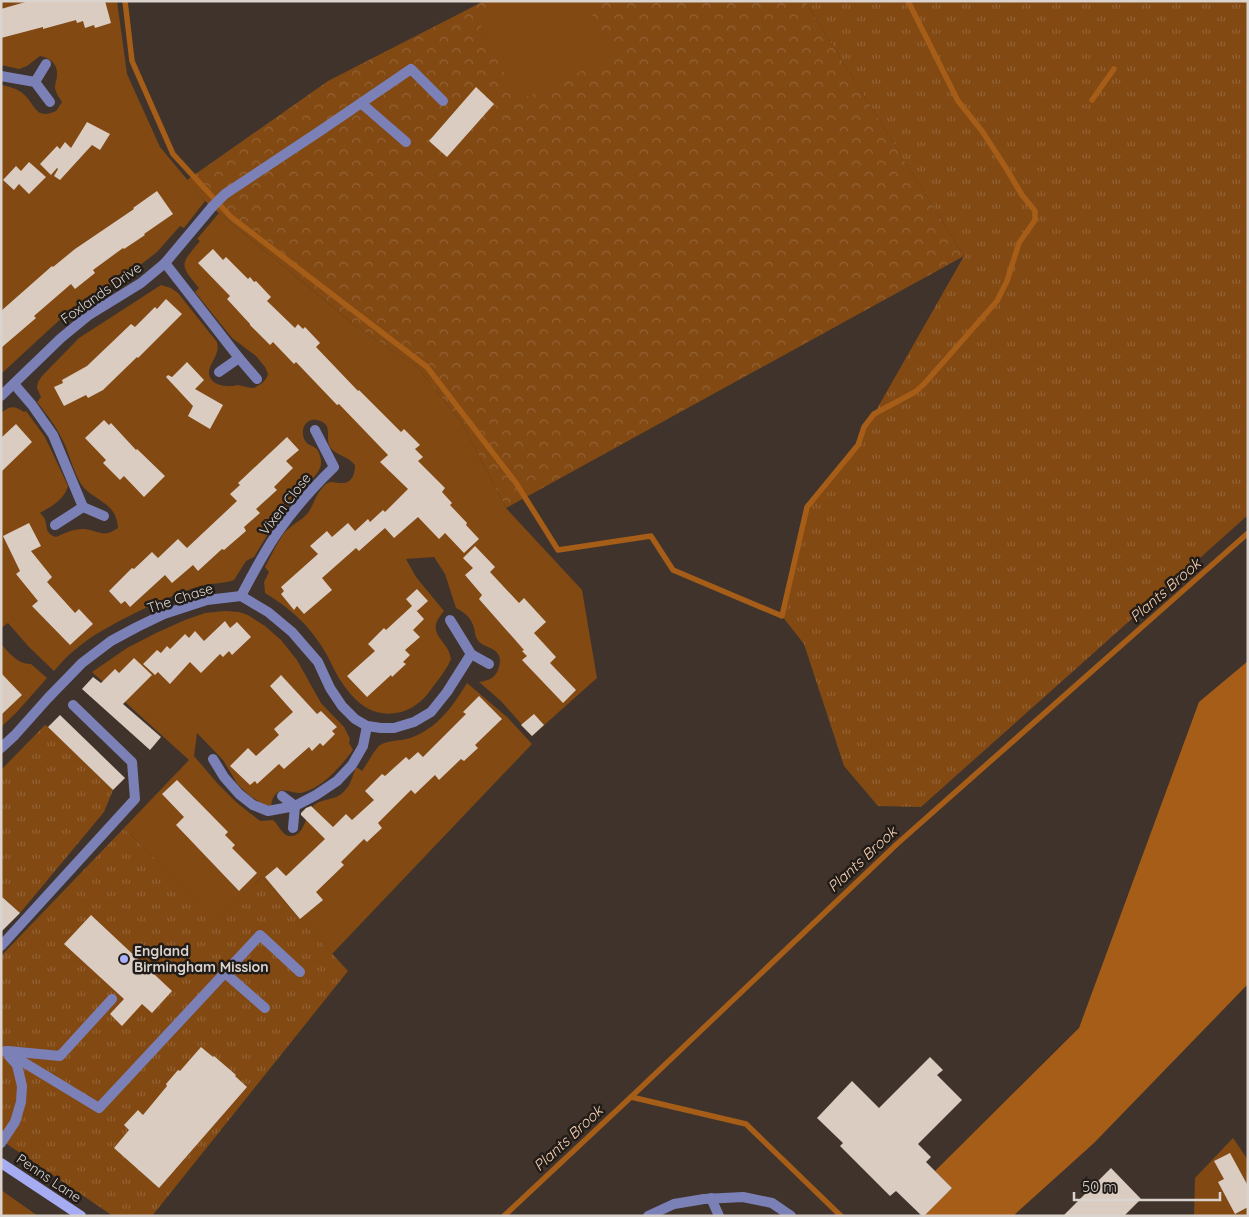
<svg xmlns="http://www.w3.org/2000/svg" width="1249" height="1217" font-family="Quicksand,sans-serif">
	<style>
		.grass { fill: url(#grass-tufts) }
		.park { fill: url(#park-crowns) }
		.garden { fill: #824913 }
		.water { fill: #a55d18 }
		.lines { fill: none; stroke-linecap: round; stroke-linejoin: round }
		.stream { stroke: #a55d18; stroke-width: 5.5 }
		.building { fill: #dbccc1 }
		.lane { stroke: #7b81b7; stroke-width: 10 }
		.street { stroke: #7b81b7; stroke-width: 10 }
		.secondary { stroke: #a5acf1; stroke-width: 10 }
		.poi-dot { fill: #a8b0fc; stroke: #221c18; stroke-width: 2 }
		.labels { text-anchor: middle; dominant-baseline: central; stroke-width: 5; stroke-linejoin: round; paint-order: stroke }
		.street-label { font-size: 14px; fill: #dbd4ce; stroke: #221c18 }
		.poi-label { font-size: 14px; font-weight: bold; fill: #dbd4ce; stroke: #221c18; text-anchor: start }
		.water-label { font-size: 15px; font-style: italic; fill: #fad2b4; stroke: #221c18 }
	</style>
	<defs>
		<pattern id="grass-tufts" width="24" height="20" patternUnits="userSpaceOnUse" patternTransform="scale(1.25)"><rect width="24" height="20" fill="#824913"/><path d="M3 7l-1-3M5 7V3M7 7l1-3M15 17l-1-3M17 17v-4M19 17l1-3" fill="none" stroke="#936234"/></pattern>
		<pattern id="park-crowns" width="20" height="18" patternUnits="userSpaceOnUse" patternTransform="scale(1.25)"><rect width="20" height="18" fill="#824913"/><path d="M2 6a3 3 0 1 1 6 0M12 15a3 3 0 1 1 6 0" fill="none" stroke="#936234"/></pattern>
	</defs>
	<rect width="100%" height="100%" fill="#3f332b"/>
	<g class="grass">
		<polygon points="805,1 1248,1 1248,515 921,807 878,806 844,766 804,644 782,616 807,507 858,445 864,427 874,414 964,256"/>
		<polygon points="45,725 49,727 113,790 104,812 20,913 1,896 1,770"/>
		<polygon points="124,828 216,918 262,877 348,971 152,1216 113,1216 1,1140 1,956"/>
	</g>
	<polygon class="park" points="484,1 805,1 964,256 506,508 462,423 417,367 357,327 219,213 205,201 187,180 328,81"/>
	<g class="garden">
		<path d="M1 1H117L127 74 160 147 205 201 184 228 180 226 157 252 122 279 84 300 66 314 1 374V85C8 86 15 88 21 92 36 103 34 121 56 111L62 102C59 97 55 92 55 87 55 83 57 79 57 75 58 64 50 58 40 56L27 66 19 69 1 65Z"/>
		<polygon points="503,1 585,1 613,56 518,101 475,14"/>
		<path d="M219 213 357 327 417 367 462 423 506 508 582 590 597 678 532 736 501 701 479 682C488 681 495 678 498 670 507 645 482 650 477 639 475 636 475 631 474 628 471 617 465 613 456 608L445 574 434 557 406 559 416 577 444 611C423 635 448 638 451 659 447 669 439 679 432 688 428 694 423 700 417 704 403 715 382 717 367 708 358 703 351 695 345 687 334 673 329 655 318 641 305 621 285 605 265 593L264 582 269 572 265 567C271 556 277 543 284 533 291 525 301 521 308 513 314 504 317 491 326 484 332 480 335 483 341 483 352 484 355 474 355 465 348 456 335 455 330 447 325 438 333 425 320 421 317 420 313 419 309 421 301 425 301 439 308 444 313 447 317 447 319 453 321 458 322 463 320 468 316 478 302 488 295 497 279 515 266 537 254 557L246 561 234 580C223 584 211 583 200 586 179 592 159 602 139 611 117 622 95 633 76 649 68 655 61 663 54 671L29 647 8 623 1 628V413C10 405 15 406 24 412L26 411 45 437 68 486C64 500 52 506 40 513 42 515 45 518 45 520 48 529 45 533 56 537 65 533 73 529 83 529 100 530 102 539 118 528 116 503 99 503 84 488 76 479 70 457 65 445 58 429 48 416 37 402L41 397 37 388 38 382 42 376 79 338 161 285 171 288 178 293 217 342C219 351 216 355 212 363 204 377 213 385 227 386 231 387 235 385 238 385 244 386 248 388 254 388 261 384 266 381 268 374L265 367 256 356 232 338 195 292 199 288C179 264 180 265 200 241L197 239Z"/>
		<path d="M225 611 239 612 248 615 265 626 281 640 297 660 321 703 344 727 350 739 349 743 353 750C340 767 323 788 301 793 293 794 286 788 278 792 273 796 272 800 271 806L264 805 250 796 238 785 223 760 197 733 194 756 218 784 237 803 260 821 273 820C278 824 282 835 289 836 305 837 305 816 312 807 318 801 326 800 333 798 338 797 343 793 346 789 352 783 352 775 356 768H358L362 771C367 764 375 749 380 745 388 740 401 741 410 738 437 729 453 706 467 683L507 717 532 744 332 954 262 877 216 919 124 828 189 760 92 672 127 648 156 633 185 620 205 613Z"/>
		<path d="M1 644C9 653 19 665 31 664L47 678 16 713 1 727Z"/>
		<polygon points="1233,1138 1248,1160 1248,1216 1194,1216 1195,1178"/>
		<polygon points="1,1190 38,1216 1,1216"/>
	</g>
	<polygon class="water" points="1248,661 1248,984 1094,1143 1013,1216 922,1216 952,1188 935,1171 1079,1028 1199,702"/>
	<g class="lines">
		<g class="stream">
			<polyline points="125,1 132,61 173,154 231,217 427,367 516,483 558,550 651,536 673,570 782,616 807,507 858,445 864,427 874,414 915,392 924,384 997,301 1007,281 1019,243 1035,220 1035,211 1022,195 1006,168 982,131 958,101 908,1"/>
			<polyline points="1092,100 1114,69"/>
			<polyline points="631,1097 746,1124 841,1216"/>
			<polyline points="504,1216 631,1097 898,843 1248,533"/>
		</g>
	</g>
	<g class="building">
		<polygon points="29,1 105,1 111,23 95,28 94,25 85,28 83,21 77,23 76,20 43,29 43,27 1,38 1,9"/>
		<polygon points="476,87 494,104 447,157 429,141"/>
		<polygon points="87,122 110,134 100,150 92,145 60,180 54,176 58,169 57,168 51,175 40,164 57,146 60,149 65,142 71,148"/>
		<polygon points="29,162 46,177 29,194 19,184 14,190 3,180 16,166 21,171"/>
		<polygon points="157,191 173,214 144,234 145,235 124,249 123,248 93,270 95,273 75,289 71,284 34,316 36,318 1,348 1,311 52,266 53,267 75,249 134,209 133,208"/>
		<polygon points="213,249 223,260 226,257 248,279 250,277 254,282 256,281 271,297 267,301 295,328 298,324 303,329 305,327 320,343 316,347 358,391 359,390 401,432 404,429 420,445 415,449 423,457 418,461 445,488 442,492 452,503 450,505 467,523 466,525 479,539 464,553 445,533 439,539 418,517 394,538 385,528 359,551 356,548 322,578 332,590 304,614 297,606 294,610 281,594 284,591 281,587 318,554 310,546 327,531 332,537 348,523 355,531 368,519 370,522 383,510 385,512 408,489 380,462 388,455 339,404 337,405 296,362 294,364 273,342 270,345 250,325 250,324 227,299 230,296 198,263"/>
		<polygon points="166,299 182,314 138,358 137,357 103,390 88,398 86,395 64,406 54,387 63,383 62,380 87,366 131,324 135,327 155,307 157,309"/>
		<polygon points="187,362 204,380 195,389 223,405 210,429 188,416 193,406 166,377 168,375 172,377"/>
		<polygon points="104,420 109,425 111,423 136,450 137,449 165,476 144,497 124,476 120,480 103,463 106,460 85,438"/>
		<polygon points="16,424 32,442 1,472 1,438"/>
		<polygon points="287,437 299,450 286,461 293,468 274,487 277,490 256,509 260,513 244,527 246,531 224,550 222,549 198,571 193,565 172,583 165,575 130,607 125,601 121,604 109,591 132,568 134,569 152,552 158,558 178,539 187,548 237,501 230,494 240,485 238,483"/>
		<polygon points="29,523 41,546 31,551 52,577 47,582 75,613 79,609 93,624 70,645 32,606 38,601 16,574 20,571 3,536"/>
		<polygon points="475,546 495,567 490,572 519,603 524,598 546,622 534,633 556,657 550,663 576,690 563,703 522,660 527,656 522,651 524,650 479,599 482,595 465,575 473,568 463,558"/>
		<polygon points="417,589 428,601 417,611 415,609 424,619 413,630 420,637 405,650 410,655 403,662 406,664 392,677 391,675 367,697 347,676 375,651 368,644 384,628 386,630 412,606 406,599"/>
		<polygon points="225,621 230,628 237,622 251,637 232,655 229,651 223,657 220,654 201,673 190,662 170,684 158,672 155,675 143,664 157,650 161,653 167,646 170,649 185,634 189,638 195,631 204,641"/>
		<polygon points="134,658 152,675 123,704 161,737 150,750 82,689 93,677 101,683 115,669 119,673"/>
		<polygon points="1,673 22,695 1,715"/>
		<polygon points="281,675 317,714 321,711 337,727 332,731 335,734 323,746 320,743 312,751 309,747 284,769 279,764 257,784 255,781 250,785 230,766 248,748 256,756 279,735 274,729 293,712 270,686"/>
		<polygon points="479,696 502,719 475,745 478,748 464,761 461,759 439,780 435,775 415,794 411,790 378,823 382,828 367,842 364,839 341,862 344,865 316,892 323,900 300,919 265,877 277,867 286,876 325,839 301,815 301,813 306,808 311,806 333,827 346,814 352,820 374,800 365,791 382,774 385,776 406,757 409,760 418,752 423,757 466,714 463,712"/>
		<polygon points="534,714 544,725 532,736 521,725"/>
		<polygon points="60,715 125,778 113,790 48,727"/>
		<polygon points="177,780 228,832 225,835 235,845 232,848 257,873 239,891 176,825 184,817 162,794"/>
		<polygon points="1,896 20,913 1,932"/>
		<polygon points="91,915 172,991 152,1013 142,1004 122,1026 110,1014 124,999 64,944"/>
		<polygon points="201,1047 213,1057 214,1056 236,1075 235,1076 247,1087 159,1188 114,1148 129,1130 124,1125 138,1110 143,1115 167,1086 166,1084 178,1070 180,1071"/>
		<polygon points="930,1057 943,1070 937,1075 962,1100 918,1144 931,1157 926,1162 952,1188 924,1216 922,1216 896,1191 890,1196 840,1146 843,1143 817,1118 852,1081 879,1108"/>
		<polygon points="1230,1153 1248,1186 1248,1207 1235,1214 1218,1182 1224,1179 1214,1161"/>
		<polygon points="1111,1168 1141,1199 1124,1216 1063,1216"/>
	</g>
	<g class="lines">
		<g class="lane">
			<polyline points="361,103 406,142"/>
			<polyline points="212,207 225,194 320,131 411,69 443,101"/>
			<polyline points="213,759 224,777 239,794 253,805 268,811 295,806"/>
			<polyline points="1,946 135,799 132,762 73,705"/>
			<polyline points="225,973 265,1008"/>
			<polyline points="5,1051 99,1108 260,935 300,972"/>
			<polyline points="8,1051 60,1056 112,999"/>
			<polyline points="1,1143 15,1122 21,1102 22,1086 17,1065 9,1056"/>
			<polyline points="711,1198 719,1216"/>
			<polyline points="648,1216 674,1204 704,1199 743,1197 772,1203 791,1216"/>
		</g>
		<g class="street">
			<polyline points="1,76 35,82 50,102"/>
			<polyline points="35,82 46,64"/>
			<polyline points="165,263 239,358"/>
			<polyline points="219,372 239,358 257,379"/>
			<polyline points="14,384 32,405 53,435 83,507"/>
			<polyline points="1,396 61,338 89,315 141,283 165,263 212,207"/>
			<polyline points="55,525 83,507 104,516"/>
			<path d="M241 596C253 573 265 550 280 529 296 507 314 486 334 467L315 430"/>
			<polyline points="450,620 471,654 489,664"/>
			<polyline points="1,748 15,735 48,698 82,663 111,641 137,627 164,614 207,600 241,596 268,612 292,632 318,662 330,688 342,706 355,719 367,726 381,728 394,728 414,722 431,712 447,692 471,654"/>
			<polyline points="282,796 295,806"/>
			<polyline points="293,828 295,806 316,795 337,781 352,765 363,746 367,726"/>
		</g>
		<polyline class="secondary" points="1,1163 81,1216"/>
	</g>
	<circle class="poi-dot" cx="124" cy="959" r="5"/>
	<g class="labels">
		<g class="street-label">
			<text transform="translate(101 293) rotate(-35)">Foxlands Drive</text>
			<text transform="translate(285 504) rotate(-52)">Vixen Close</text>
			<text transform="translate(180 598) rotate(-18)">The Chase</text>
			<text transform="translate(49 1178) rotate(34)">Penns Lane</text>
		</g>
		<g class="poi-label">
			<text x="134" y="951">England<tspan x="134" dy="16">Birmingham Mission</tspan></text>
		</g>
		<g class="water-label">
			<text transform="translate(1165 590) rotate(-41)">Plants Brook</text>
			<text transform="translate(862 859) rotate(-43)">Plants Brook</text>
			<text transform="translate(568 1138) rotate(-43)">Plants Brook</text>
		</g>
	</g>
	<rect width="1249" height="1217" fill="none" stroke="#dbd4ce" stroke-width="5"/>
	<path d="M1074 1192v8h146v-8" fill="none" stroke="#dbd4ce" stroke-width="2.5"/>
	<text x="1082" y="1192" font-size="15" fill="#dbd4ce" stroke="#221c18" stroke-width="4" paint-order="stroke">50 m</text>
</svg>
